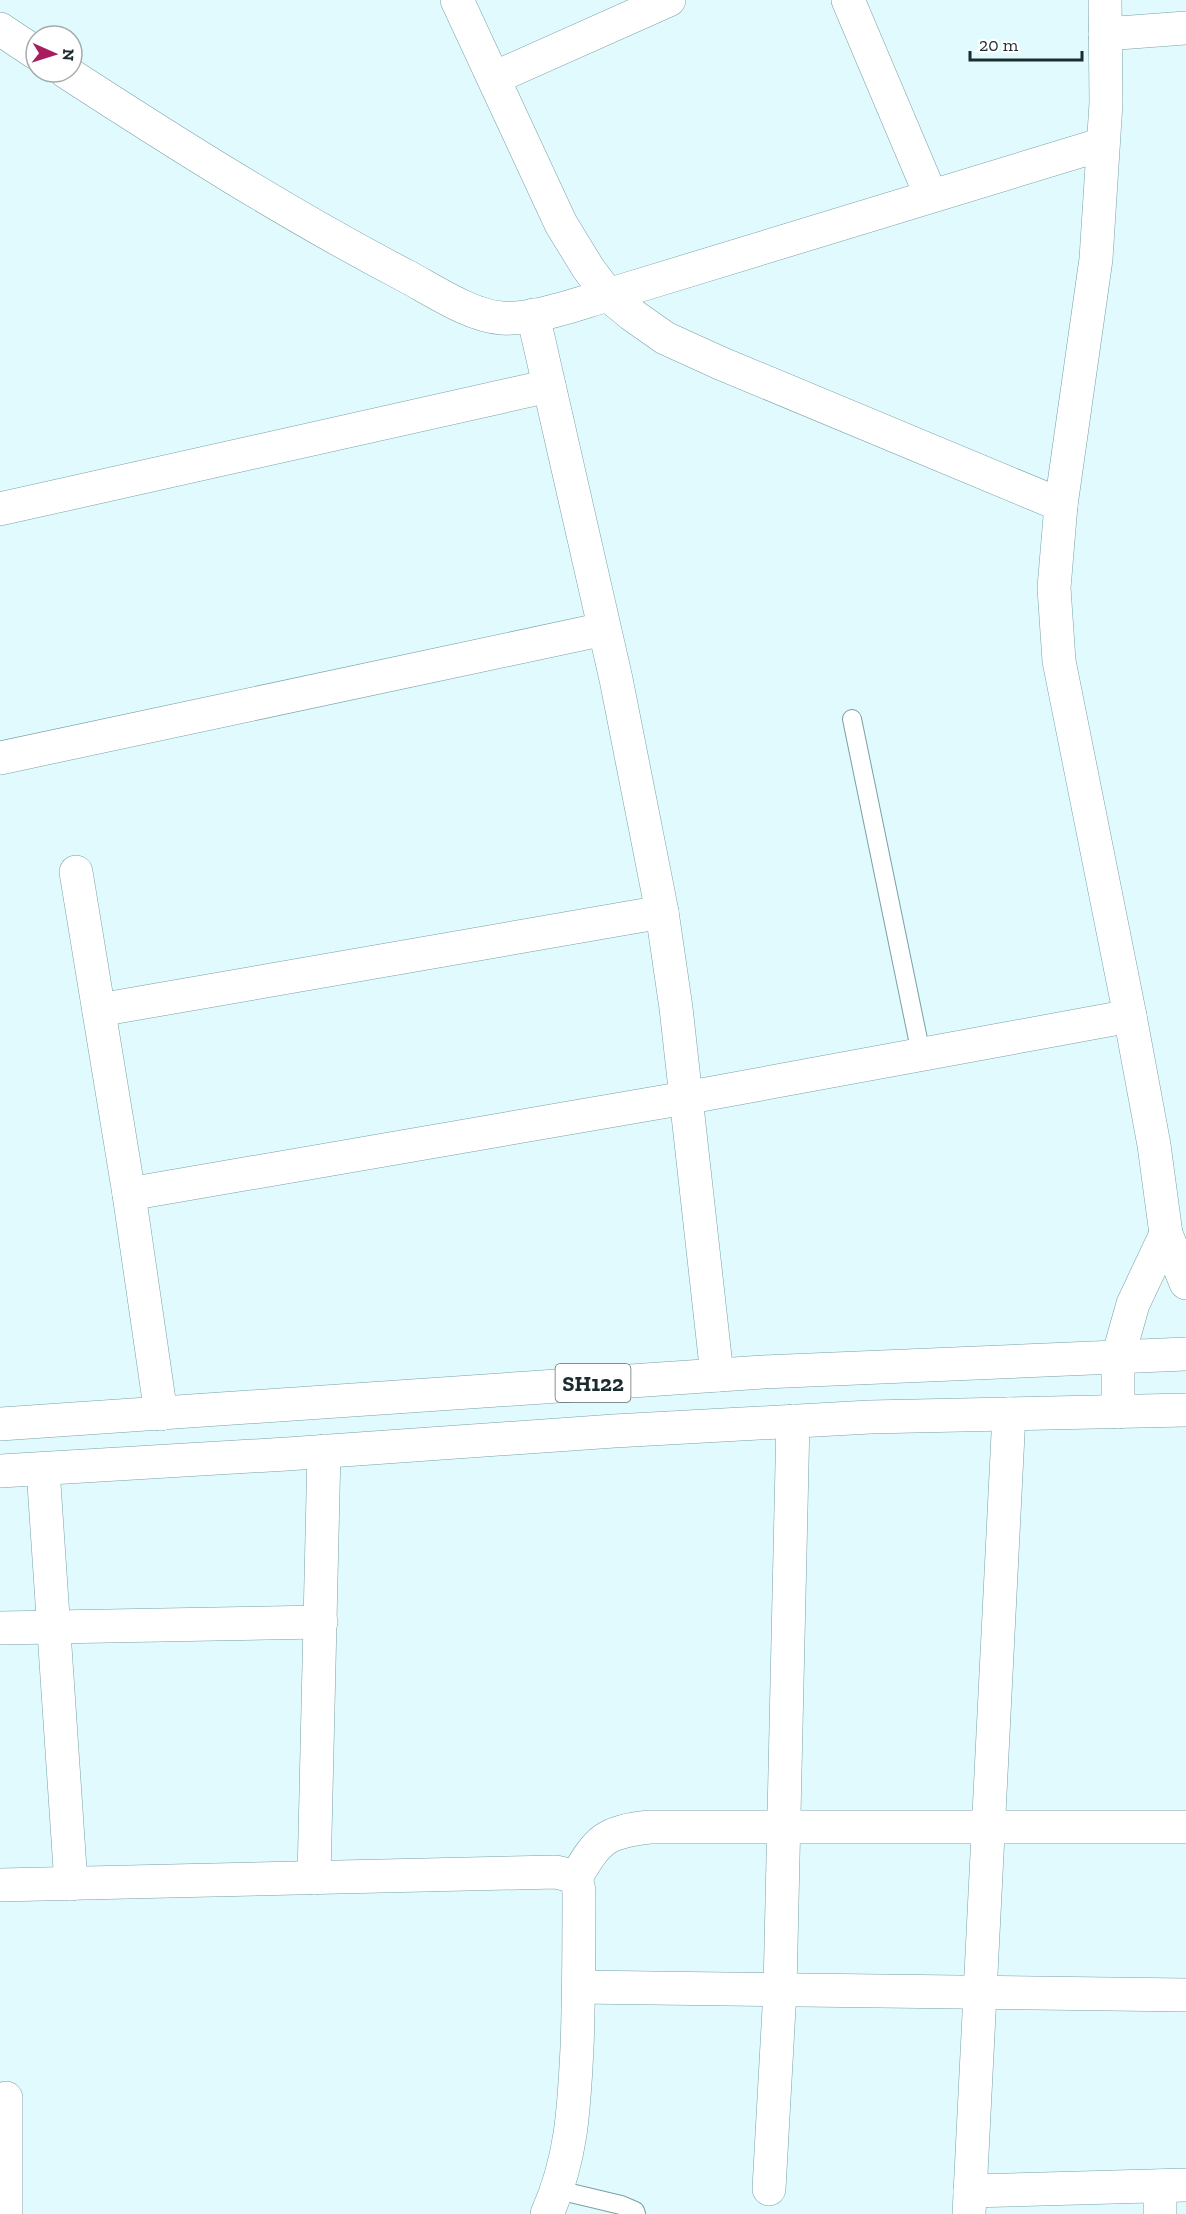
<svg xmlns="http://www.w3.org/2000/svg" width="1186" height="2214" font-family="'Zilla Slab',serif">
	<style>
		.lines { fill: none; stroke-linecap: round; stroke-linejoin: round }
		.service-casing { stroke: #79a0a6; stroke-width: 20 }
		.minor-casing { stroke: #79a0a6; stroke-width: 34 }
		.tertiary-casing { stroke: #79a0a6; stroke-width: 34 }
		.primary-casing { stroke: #79a0a6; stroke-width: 34 }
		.service { stroke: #fff; stroke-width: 18 }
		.minor { stroke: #fff; stroke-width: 33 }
		.tertiary { stroke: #fff; stroke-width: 33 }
		.primary { stroke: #fff; stroke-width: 33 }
		.labels { text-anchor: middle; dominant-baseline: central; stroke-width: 4.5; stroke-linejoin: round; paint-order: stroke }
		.shield { fill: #fff; stroke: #606b6d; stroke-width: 1.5 }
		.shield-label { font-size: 22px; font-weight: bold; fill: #1c2c2e }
	</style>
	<rect width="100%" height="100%" fill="#e1fafe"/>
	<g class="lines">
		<g class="service-casing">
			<g id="service">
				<polyline points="852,719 921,1054"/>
				<polyline points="558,2190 621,2205 635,2211 636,2214"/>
			</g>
		</g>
		<g class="minor-casing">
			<g id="minor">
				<polyline points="457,0 561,224 588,268 608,295 631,314 665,338 720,363 1061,505"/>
				<polyline points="848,0 931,196"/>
				<polyline points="0,29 36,53"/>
				<polyline points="1105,34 1186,28"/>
				<path d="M66 72C177 144 289 215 406 276 434 291 471 316 502 318 535 320 576 304 608 295L1103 144"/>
				<polyline points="494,78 669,0"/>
				<polyline points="533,315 616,679 662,912 676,1008 717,1375"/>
				<polyline points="0,509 549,386"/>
				<polyline points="0,758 604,629"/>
				<polyline points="76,872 129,1194 161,1414"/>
				<polyline points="99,1010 662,912"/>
				<polyline points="129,1194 685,1098 1130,1016"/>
				<polyline points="43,1469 71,1884"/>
				<polyline points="0,1628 321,1622"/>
				<path d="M576 1877C599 1839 604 1832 650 1827H1186"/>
				<polyline points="314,1878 324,1451"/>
				<path d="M0 1885 556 1872 576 1877 579 1891C579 1943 579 1995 577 2048 574 2108 572 2158 547 2214"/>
				<polyline points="579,1987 1186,1995"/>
				<polyline points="769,2189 780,1990 793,1421"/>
				<polyline points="970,2191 1186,2185"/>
				<polyline points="6,2214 6,2098"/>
				<polyline points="969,2214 1009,1414"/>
				<polyline points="1160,2214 1160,2186"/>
			</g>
		</g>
		<g class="tertiary-casing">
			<g id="tertiary">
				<polyline points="1105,0 1106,103 1096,259 1061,505 1054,588 1059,661 1130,1016 1154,1145 1166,1234 1186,1283"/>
				<polyline points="1118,1412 1118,1357 1133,1304 1166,1234"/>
			</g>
		</g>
		<g class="primary-casing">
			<g id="primary">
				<polyline points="0,1424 763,1372 1186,1354"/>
				<polyline points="0,1471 287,1454 614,1431 870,1417 1186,1410"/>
			</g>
		</g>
		<use href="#service" class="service"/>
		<use href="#minor" class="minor"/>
		<use href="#tertiary" class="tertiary"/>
		<use href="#primary" class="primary"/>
	</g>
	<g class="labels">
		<rect class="shield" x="555.5" y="1364" width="75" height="38" rx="4.5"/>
		<g class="shield-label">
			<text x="593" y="1383">SH122</text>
		</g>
	</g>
	<g transform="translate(54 54) rotate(93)"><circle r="28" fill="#ffffff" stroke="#a4abab" stroke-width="1.5"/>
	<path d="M0-4.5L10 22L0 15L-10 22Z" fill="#a81c5f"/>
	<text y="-9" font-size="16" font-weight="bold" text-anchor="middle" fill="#1c2c2e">N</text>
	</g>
	<path d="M970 51v9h112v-9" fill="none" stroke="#1c2c2e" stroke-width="3"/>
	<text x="979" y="51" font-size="18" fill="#1c2c2e" stroke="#ffffff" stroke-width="4.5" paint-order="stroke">20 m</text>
</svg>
